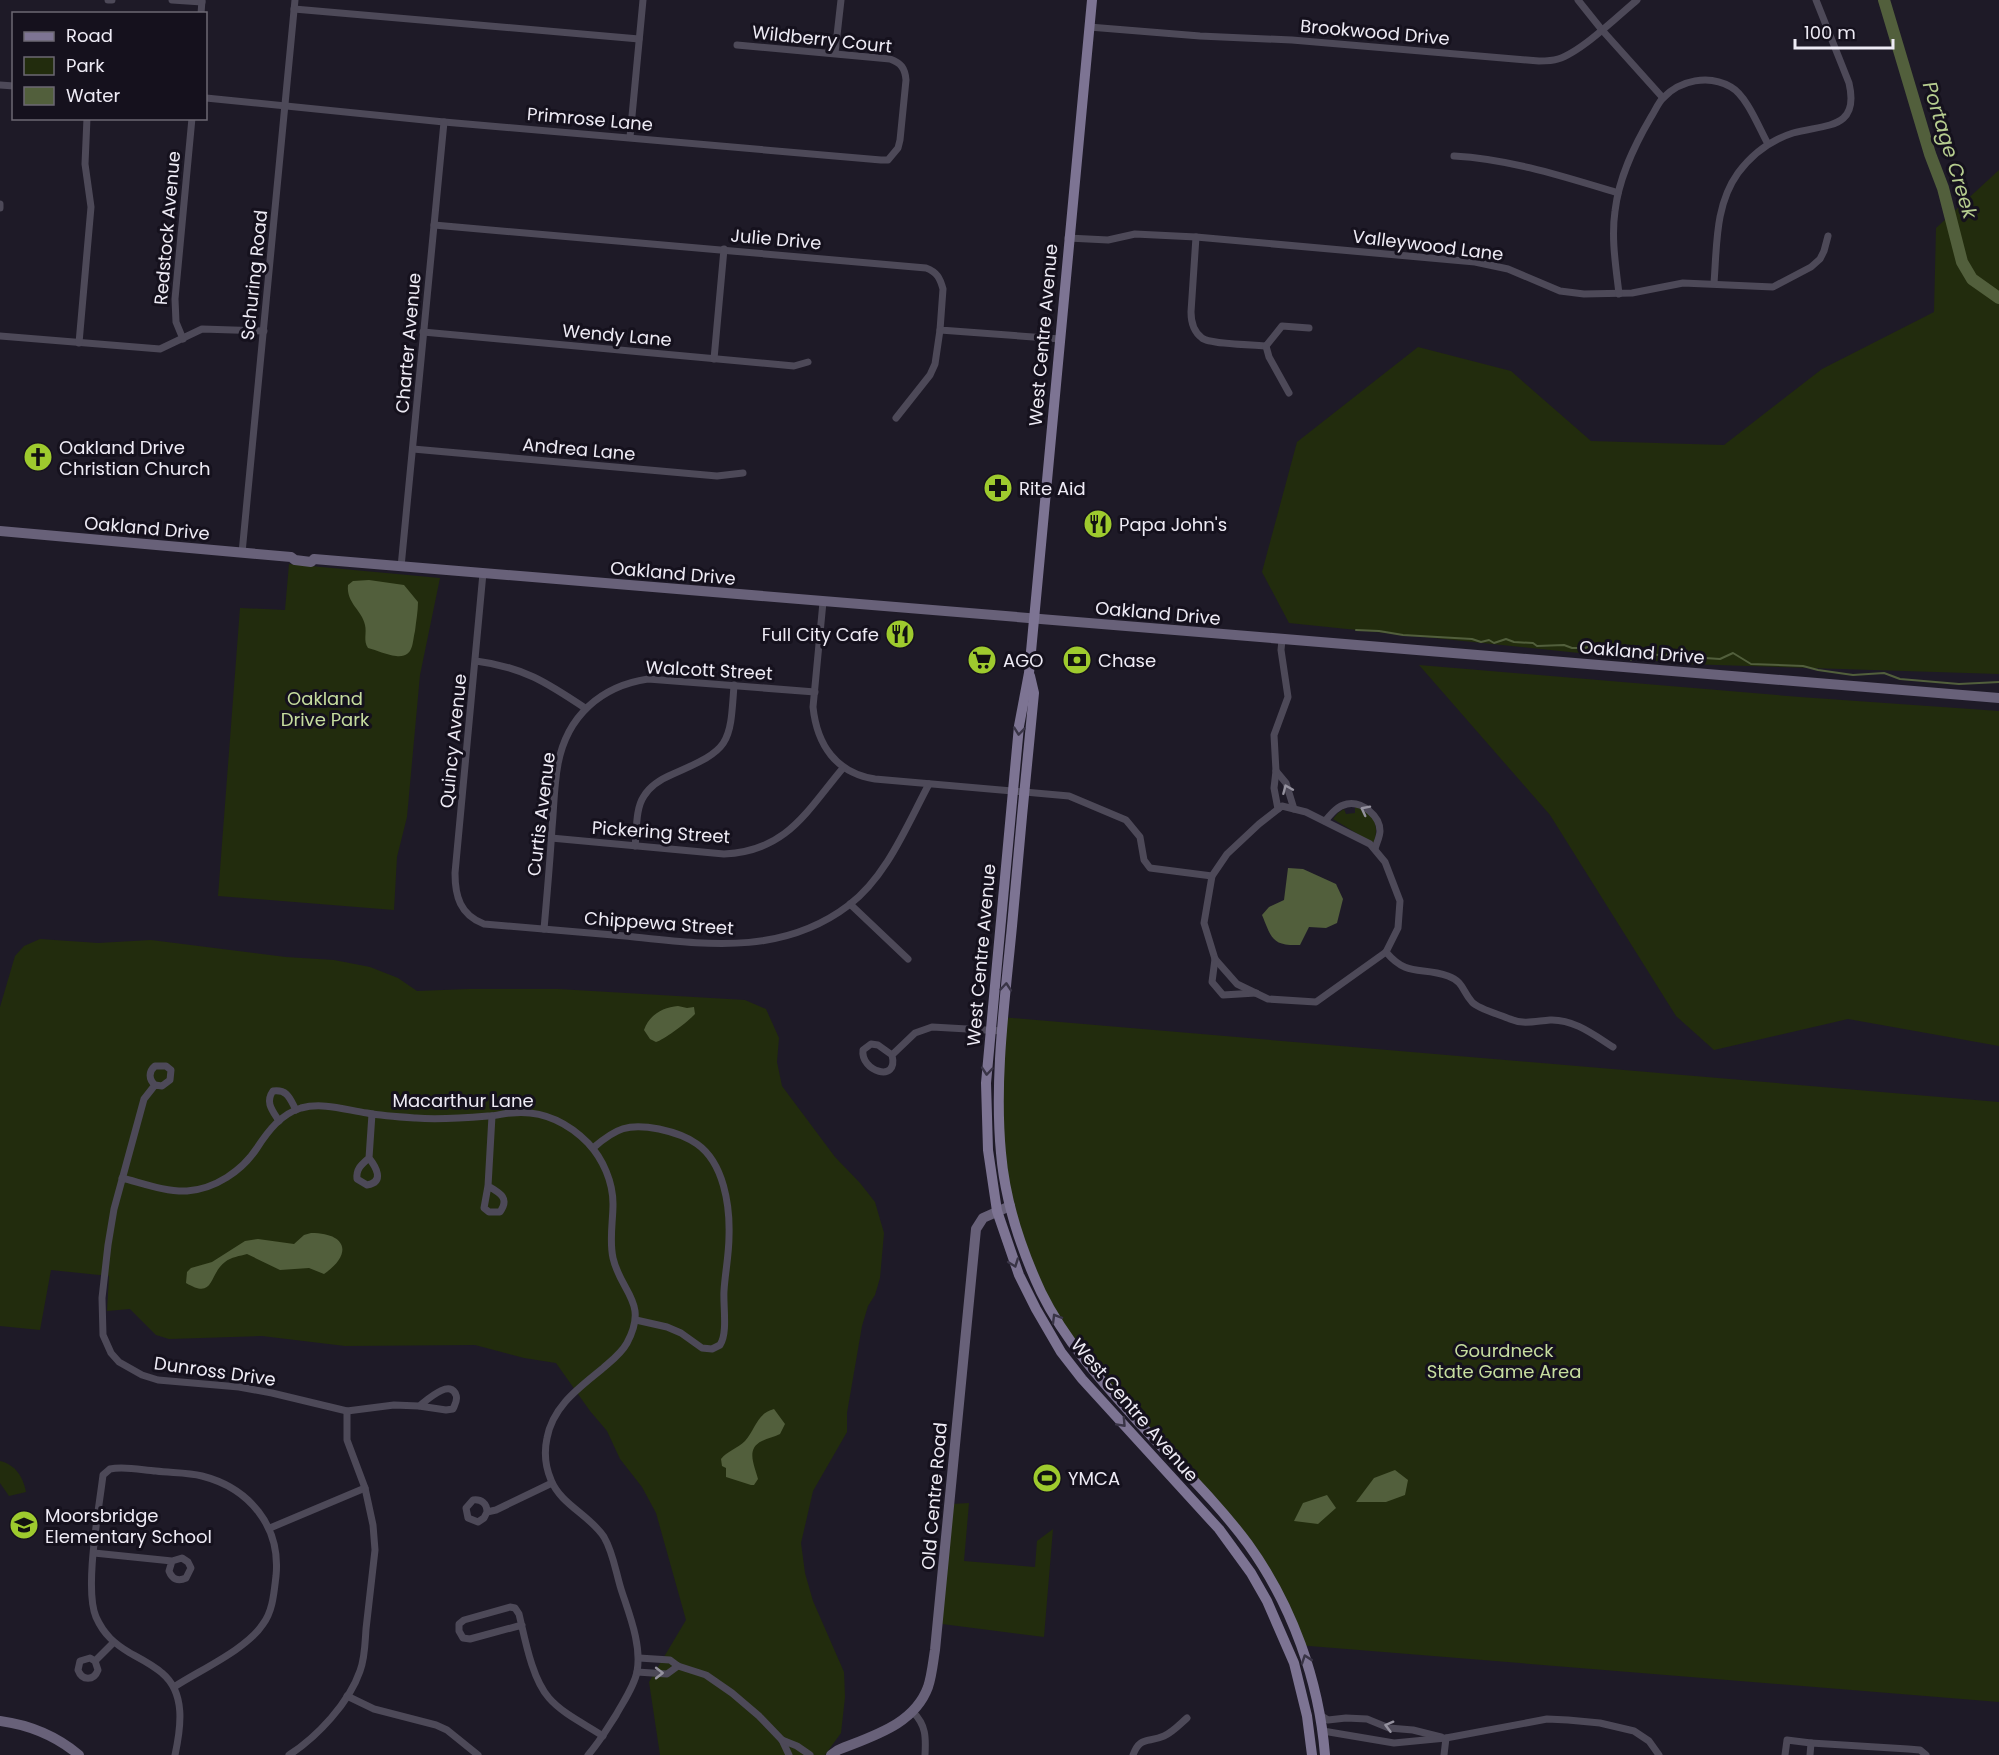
<svg xmlns="http://www.w3.org/2000/svg" width="1999" height="1755" font-family="Poppins,sans-serif">
	<style>
		.green { fill: #222c0d }
		.water { fill: #525f3c }
		.lines { fill: none; stroke-linecap: round; stroke-linejoin: round }
		.stream { stroke: #525f3c; stroke-width: 2 }
		.river { stroke: #525f3c; stroke-width: 12 }
		.street { stroke: #4d4958; stroke-width: 7 }
		.secondary { stroke: #686179; stroke-width: 10 }
		.primary { stroke: #7d7493; stroke-width: 10 }
		.oneway { stroke: #393446 }
		.oneway2 { stroke: #95929f }
		.labels { text-anchor: middle; dominant-baseline: central; stroke-width: 6; stroke-linejoin: round; paint-order: stroke }
		.street-label { font-size: 18px; fill: #eeebf5; stroke: #15111d }
		.poi-label { font-size: 18px; fill: #eeebf5; stroke: #15111d; text-anchor: start }
		.park-label { font-size: 18px; fill: #c6dd9f; stroke: #15111d }
		.water-label { font-size: 20px; font-style: italic; fill: #b6cd8f; stroke: #15111d }
	</style>
	<rect width="100%" height="100%" fill="#1e1a27"/>
	<g class="green">
		<polygon points="1999,170 1999,674 1685,664 1289,623 1262,572 1297,442 1418,347 1511,371 1591,441 1724,445 1822,369 1934,312 1936,228"/>
		<polygon points="289,564 440,578 420,675 407,817 397,857 394,910 218,896 240,608 285,610"/>
		<polygon points="1419,665 1800,697 1999,711 1999,1046 1848,1019 1714,1050 1676,1016 1550,815"/>
		<path d="M1355 807C1373 811 1380 825 1374 842H1371L1333 819 1338 813 1344 809 1346 814 1355 813Z"/>
		<polygon points="40,939 98,943 151,940 286,957 334,960 370,967 398,978 417,991 469,989 558,989 745,1000 766,1009 779,1038 777,1062 782,1086 835,1157 860,1183 875,1202 884,1233 880,1278 875,1295 868,1306 862,1326 847,1413 847,1432 813,1491 801,1543 805,1573 813,1601 844,1672 845,1697 841,1733 825,1755 660,1755 649,1682 686,1620 656,1513 642,1487 620,1459 607,1431 590,1411 556,1363 524,1358 475,1345 345,1346 262,1336 169,1339 156,1335 130,1309 107,1311 109,1276 51,1270 40,1330 0,1326 0,1007 15,956 24,946"/>
		<polygon points="1001,1017 1999,1102 1999,1702 1297,1645 1280,1603 1233,1528 1074,1351 1036,1287 997,1148"/>
		<path d="M0 1461C16 1465 23 1477 26 1492L9 1496 0 1483Z"/>
		<polygon points="969,1503 964,1561 1035,1567 1037,1541 1053,1529 1044,1637 942,1624 952,1504"/>
	</g>
	<g class="water">
		<path d="M369 580 404 585 418 602C418 612 416 621 415 631 412 643 414 658 396 656 386 655 377 650 368 648 363 641 367 633 365 625 362 610 346 603 348 585L353 581Z"/>
		<path d="M1288 868 1303 869 1336 884 1343 899 1337 923 1326 928 1309 927 1300 945C1272 946 1272 939 1262 915L1269 907 1284 900Z"/>
		<path d="M678 1006 687 1008 694 1007 695 1014C689 1021 664 1040 656 1042L650 1039 644 1030C649 1015 663 1007 678 1006Z"/>
		<path d="M311 1233C347 1233 353 1254 324 1274L309 1268 280 1270 247 1254C240 1256 231 1257 225 1262 208 1275 215 1300 186 1283L187 1272 191 1268 212 1262 245 1241 258 1239 294 1244 304 1235Z"/>
		<path d="M774 1409 785 1424 780 1434C774 1437 768 1438 762 1441 745 1449 755 1466 758 1479L754 1485H751L726 1477V1468L722 1466 721 1459C727 1451 737 1449 745 1441 755 1430 757 1413 774 1409Z"/>
		<polygon points="1395,1470 1408,1480 1405,1495 1386,1502 1356,1502 1374,1478"/>
		<polygon points="1327,1495 1336,1508 1318,1524 1294,1521 1303,1503"/>
	</g>
	<g class="lines">
		<g class="stream">
			<path d="M1356 630 1379 631 1403 635 1472 639 1481 642 1489 640 1494 643 1506 639 1514 642 1533 643 1537 646 1564 645 1572 648H1585L1590 646 1597 651C1611 648 1625 653 1638 650L1645 654 1720 659 1733 653 1751 664 1803 666 1818 670 1853 675 1884 673 1900 679 1959 684 1999 682"/>
			<polyline points="1631,660 1632,652"/>
		</g>
		<polyline class="river" points="1884,0 1930,154 1943,188 1962,262 1972,279 1999,298"/>
		<g class="street">
			<polyline points="108,0 112,0"/>
			<polyline points="172,0 202,2"/>
			<polyline points="1578,0 1602,30 1663,98"/>
			<polyline points="294,9 639,39"/>
			<polyline points="201,14 202,0"/>
			<path d="M1089 27 1200 36 1292 40 1539 61C1545 61 1552 61 1558 59 1581 52 1618 16 1637 0"/>
			<polyline points="835,53 841,0"/>
			<polyline points="0,85 14,86"/>
			<path d="M206 98 444 122 881 160H888L898 148 900 140 906 80C905 68 901 63 890 59L737 45"/>
			<polyline points="630,137 643,0"/>
			<path d="M1454 156C1510 159 1565 177 1618 193"/>
			<polyline points="0,204 0,208"/>
			<path d="M434 225 926 268C937 272 940 278 943 289L940 330 1060 339"/>
			<path d="M1196 237 1191 312C1191 322 1194 332 1202 338 1209 344 1254 345 1266 346"/>
			<polyline points="1068,238 1108,240 1135,234 1196,237 1475,262 1508,269 1560,291 1584,294 1632,293 1683,283 1773,287 1811,267 1820,259 1824,251 1828,236"/>
			<path d="M1714 283C1717 245 1715 205 1738 173 1752 154 1771 140 1793 133 1825 124 1860 130 1849 83L1816 0"/>
			<path d="M1619 294C1616 267 1611 239 1615 211 1619 177 1634 146 1651 117 1655 111 1658 103 1663 98 1680 80 1709 74 1731 87 1747 96 1759 128 1768 144"/>
			<polyline points="423,332 794,366 808,362"/>
			<polyline points="0,336 160,349 202,329 264,331"/>
			<polyline points="183,339 176,322 175,299 192,118"/>
			<polyline points="79,343 91,207 85,164 87,118"/>
			<polyline points="1266,346 1282,326 1309,328"/>
			<polyline points="1266,346 1269,357 1289,393"/>
			<polyline points="714,359 724,249"/>
			<polyline points="896,418 930,375 935,364 940,330"/>
			<polyline points="413,449 717,476 743,473"/>
			<polyline points="242,553 295,0"/>
			<polyline points="401,567 444,122"/>
			<path d="M483 573 455 873C455 896 460 915 484 924 531 928 578 932 625 936 703 944 781 957 849 905 887 876 907 825 929 784"/>
			<path d="M823 602 813 707C817 745 836 773 875 779L1069 796 1126 820 1140 837 1144 860 1150 868 1212 876"/>
			<path d="M476 661C523 667 546 682 585 708"/>
			<polyline points="1276,771 1286,783 1294,809"/>
			<polygon points="1282,806 1306,812 1370,844 1385,862 1400,901 1398,928 1386,952 1316,1002 1268,999 1237,984 1215,959 1204,923 1212,876 1227,854 1259,824"/>
			<polyline points="1278,809 1274,788 1276,771 1274,735 1288,697 1281,650 1282,640"/>
			<path d="M1325 821C1331 814 1337 806 1347 804 1362 801 1380 816 1380 831 1380 837 1376 844 1375 849"/>
			<path d="M551 838 724 854C787 851 806 812 843 768"/>
			<path d="M635 846C637 832 635 809 644 796 650 786 661 779 673 774 730 749 730 746 734 685"/>
			<polyline points="850,904 908,959"/>
			<path d="M544 929C547 895 550 862 552 828 554 807 554 785 558 764 567 716 601 686 648 679L815 692"/>
			<path d="M1386 952C1408 978 1421 966 1448 976 1464 982 1462 991 1472 1002 1478 1009 1501 1015 1510 1019 1524 1025 1536 1021 1550 1020 1574 1019 1594 1035 1613 1047"/>
			<polyline points="1215,959 1212,982 1223,995 1256,993"/>
			<path d="M892 1055C899 1084 860 1071 863 1050L871 1044 878 1045 892 1055 915 1033 932 1027 1003 1031"/>
			<path d="M155 1085 162 1086 170 1080 171 1070 166 1066H155C149 1071 148 1079 155 1085L144 1099 114 1209 108 1245 102 1298 103 1335 111 1353 119 1362 142 1375 158 1380 239 1387 272 1393 347 1411 394 1405 419 1406 446 1410 453 1409C455 1404 458 1400 456 1395 450 1378 426 1401 419 1406"/>
			<path d="M279 1121C272 1110 265 1102 273 1091 288 1089 290 1099 296 1110"/>
			<path d="M593 1148C616 1128 628 1123 659 1129 673 1132 686 1136 697 1144 724 1163 730 1206 729 1236 729 1255 725 1273 724 1291 723 1306 728 1333 720 1345L712 1349 702 1348 681 1333 667 1327 636 1320"/>
			<path d="M369 1158C376 1167 385 1182 367 1185L357 1179C356 1169 361 1165 369 1158L372 1114"/>
			<path d="M122 1178C142 1183 166 1192 187 1191 215 1189 242 1171 257 1148 268 1131 281 1114 301 1108 323 1102 346 1110 367 1113 383 1116 400 1117 416 1118 440 1120 464 1118 488 1116 497 1116 504 1113 512 1113 542 1110 568 1123 588 1143 603 1159 613 1182 613 1204 613 1222 609 1240 613 1258 621 1293 649 1302 627 1343 621 1354 611 1361 602 1369 579 1388 553 1406 547 1438 544 1452 545 1466 551 1480 561 1505 590 1515 604 1537 613 1552 616 1573 621 1589 629 1614 642 1645 637 1672 634 1687 623 1702 616 1715 607 1729 599 1743 588 1755"/>
			<path d="M488 1186C500 1193 510 1198 500 1212H489L484 1208 488 1186 492 1116"/>
			<path d="M487 1512C487 1503 481 1499 473 1500L466 1508 468 1518 478 1522 484 1518 487 1512 496 1510 552 1483"/>
			<polyline points="270,1528 365,1488"/>
			<path d="M94 1553 172 1561 182 1558 188 1562 191 1568 186 1578C178 1582 172 1579 169 1571L172 1561"/>
			<path d="M522 1625 470 1639 463 1638 459 1631V1624L464 1620 510 1607 515 1608 519 1614C525 1639 532 1679 549 1698 563 1714 585 1724 603 1736"/>
			<polyline points="639,1658 670,1660 678,1666 706,1675 732,1693 759,1716 782,1740 789,1755"/>
			<path d="M95 1661 98 1670C94 1681 82 1681 78 1670L80 1661 90 1658 95 1661 113 1643"/>
			<polyline points="637,1672 667,1674 678,1666"/>
			<path d="M174 1687C200 1670 247 1649 263 1624 273 1611 274 1592 276 1576 281 1526 249 1488 202 1476 187 1472 171 1473 156 1471 142 1470 124 1466 110 1469L103 1475C99 1509 84 1589 96 1617 104 1635 115 1644 130 1653 141 1659 153 1665 162 1673 186 1693 181 1727 175 1755"/>
			<polyline points="347,1696 374,1709 436,1725 447,1730 478,1755"/>
			<path d="M913 1712C926 1725 926 1737 925 1755"/>
			<polyline points="1320,1715 1328,1720 1346,1718 1367,1719 1389,1728 1413,1730 1441,1737"/>
			<polyline points="1323,1731 1394,1743 1446,1738 1547,1719 1568,1720 1600,1723 1634,1731 1649,1741 1659,1755"/>
			<polyline points="782,1740 797,1746 810,1755"/>
			<path d="M289 1755C317 1737 349 1703 360 1671 365 1658 365 1643 366 1629 369 1603 372 1577 375 1550L373 1525 365 1488 347 1440V1411"/>
			<path d="M1133 1755C1140 1736 1148 1743 1164 1736 1173 1732 1180 1724 1187 1718"/>
			<polyline points="1444,1755 1446,1738"/>
			<polyline points="1785,1755 1787,1740 1811,1743"/>
			<polyline points="1810,1755 1811,1743 1908,1749 1920,1750 1926,1755"/>
		</g>
		<g class="secondary">
			<polyline points="0,531 291,557 295,560 311,562 314,559 1999,698"/>
			<path d="M0 1721C30 1725 55 1735 79 1755"/>
			<path d="M831 1755 838 1750C872 1736 914 1725 928 1687 932 1675 933 1662 935 1650L976 1229 983 1218 1010 1206"/>
		</g>
		<g class="primary">
			<polyline points="1092,0 1029,673 1019,726 986,1083 988,1150 997,1211 1019,1275 1036,1309 1061,1352 1082,1379 1219,1529 1251,1573 1267,1601 1294,1663 1307,1716 1312,1755"/>
			<path d="M1030 676 1034 693C1026 771 1019 848 1012 926 1005 1000 994 1078 1001 1153 1005 1201 1021 1249 1041 1292 1066 1343 1105 1385 1143 1427 1178 1465 1217 1502 1248 1544 1292 1605 1319 1680 1325 1755"/>
		</g>
	</g>
	<defs><path id="oneway-chevron" d="M-2-3.5L2.5 0L-2 3.5" fill="none" stroke-width="1.6" stroke-linecap="round" stroke-linejoin="round" transform="scale(1.5)"/></defs>
	<g class="oneway">
		<use href="#oneway-chevron" transform="translate(1019 731) rotate(96)"/>
		<use href="#oneway-chevron" transform="translate(1006 987) rotate(-85)"/>
		<use href="#oneway-chevron" transform="translate(987 1071) rotate(95)"/>
		<use href="#oneway-chevron" transform="translate(1014 1263) rotate(70)"/>
		<use href="#oneway-chevron" transform="translate(1056 1318) rotate(-121)"/>
		<use href="#oneway-chevron" transform="translate(1122 1423) rotate(47)"/>
		<use href="#oneway-chevron" transform="translate(1306 1659) rotate(-109)"/>
	</g>
	<g class="oneway2">
		<use href="#oneway-chevron" transform="translate(1287 789) rotate(-113)"/>
		<use href="#oneway-chevron" transform="translate(1365 810) rotate(-153)"/>
		<use href="#oneway-chevron" transform="translate(659 1673)"/>
		<use href="#oneway-chevron" transform="translate(1389 1726) rotate(-165)"/>
	</g>
	<defs>
		<g id="church-disc" transform="scale(1.5)"><circle r="9.5" fill="#9eca2e" stroke="#15111d"/><path d="M-1.2-6h2.4v3.5h3.3v2.4h-3.3V6h-2.4V-.1h-3.3v-2.4h3.3Z" fill="#111"/></g>
		<g id="pharmacy-disc" transform="scale(1.5)"><circle r="9.5" fill="#9eca2e" stroke="#15111d"/><path d="M-2-6h4v4h4v4h-4v4h-4v-4h-4v-4h4Z" fill="#111"/></g>
		<g id="restaurant-disc" transform="scale(1.5)"><circle r="9.5" fill="#9eca2e" stroke="#15111d"/><path d="M-5-6h1v4h1v-4h1v4h1v-4h1v5L-1.5 .5V6h-2V.5L-5-1ZM5-6V6H3V1.5H1.5Q1.5-4 5-6Z" fill="#111"/></g>
		<g id="supermarket-disc" transform="scale(1.5)"><circle r="9.5" fill="#9eca2e" stroke="#15111d"/><path d="M-6-5.5h2.5l.6 2H6L4.5 2H-2.5L-4.4-4H-6ZM-1.5 3.2a1.3 1.3 0 1 0 .1 0ZM3 3.2a1.3 1.3 0 1 0 .1 0Z" fill="#111"/></g>
		<g id="bank-disc" transform="scale(1.5)"><circle r="9.5" fill="#9eca2e" stroke="#15111d"/><path d="M-6-4H6V4H-6ZM0-2.3a2.3 2.3 0 1 0 0 4.6a2.3 2.3 0 1 0 0-4.6Z" fill="#111"/></g>
		<g id="stadium-disc" transform="scale(1.5)"><circle r="9.5" fill="#9eca2e" stroke="#15111d"/><path d="M0-5a6.5 5 0 1 0 0 10a6.5 5 0 1 0 0-10ZM-3.5-1.8h7v3.6h-7Z" fill="#111"/></g>
		<g id="school-disc" transform="scale(1.5)"><circle r="9.5" fill="#9eca2e" stroke="#15111d"/><path d="M0-5L7-2L0 1L-7-2ZM-4 1L0 2.5L4 1V4Q0 6-4 4Z" fill="#111"/></g>
	</defs>
	<g fill-rule="evenodd">
		<use href="#church-disc" x="38" y="457"/>
		<use href="#pharmacy-disc" x="998" y="488"/>
		<use href="#restaurant-disc" x="1098" y="524"/>
		<use href="#restaurant-disc" x="900" y="634"/>
		<use href="#supermarket-disc" x="982" y="660"/>
		<use href="#bank-disc" x="1077" y="660"/>
		<use href="#stadium-disc" x="1047" y="1478"/>
		<use href="#school-disc" x="24" y="1525"/>
	</g>
	<g class="labels">
		<g class="street-label">
			<text transform="translate(1375 32) rotate(5)">Brookwood Drive</text>
			<text transform="translate(822 39) rotate(6)">Wildberry Court</text>
			<text transform="translate(590 119) rotate(5)">Primrose Lane</text>
			<text transform="translate(167 228) rotate(-85)">Redstock Avenue</text>
			<text transform="translate(776 239) rotate(5)">Julie Drive</text>
			<text transform="translate(1428 245) rotate(7)">Valleywood Lane</text>
			<text transform="translate(254 275) rotate(-84)">Schuring Road</text>
			<text transform="translate(617 335) rotate(5)">Wendy Lane</text>
			<text transform="translate(1043 335) rotate(-85)">West Centre Avenue</text>
			<text transform="translate(408 343) rotate(-85)">Charter Avenue</text>
			<text transform="translate(579 449) rotate(5)">Andrea Lane</text>
			<text transform="translate(147 528) rotate(5)">Oakland Drive</text>
			<text transform="translate(673 573) rotate(5)">Oakland Drive</text>
			<text transform="translate(1158 613) rotate(5)">Oakland Drive</text>
			<text transform="translate(1642 652) rotate(5)">Oakland Drive</text>
			<text transform="translate(709 670) rotate(3)">Walcott Street</text>
			<text transform="translate(453 741) rotate(-84)">Quincy Avenue</text>
			<text transform="translate(541 814) rotate(-83)">Curtis Avenue</text>
			<text transform="translate(661 832) rotate(4)">Pickering Street</text>
			<text transform="translate(659 923) rotate(4)">Chippewa Street</text>
			<text transform="translate(981 955) rotate(-85)">West Centre Avenue</text>
			<text x="463" y="1100">Macarthur Lane</text>
			<text transform="translate(215 1371) rotate(8)">Dunross Drive</text>
			<text transform="translate(1135 1410) rotate(49)">West Centre Avenue</text>
			<text transform="translate(934 1496) rotate(-85)">Old Centre Road</text>
		</g>
		<g class="poi-label">
			<text x="59" y="447">Oakland Drive<tspan x="59" dy="21">Christian Church</tspan></text>
			<text x="1019" y="488">Rite Aid</text>
			<text x="1119" y="524">Papa John's</text>
			<text x="879" y="634" text-anchor="end">Full City Cafe</text>
			<text x="1003" y="660">AGO</text>
			<text x="1098" y="660">Chase</text>
			<text x="1068" y="1478">YMCA</text>
			<text x="45" y="1515">Moorsbridge<tspan x="45" dy="21">Elementary School</tspan></text>
		</g>
		<g class="park-label">
			<text x="325" y="698">Oakland<tspan x="325" dy="21">Drive Park</tspan></text>
			<text x="1504" y="1350">Gourdneck<tspan x="1504" dy="21">State Game Area</tspan></text>
		</g>
		<g class="water-label">
			<text transform="translate(1950 150) rotate(73)">Portage Creek</text>
		</g>
	</g>
	<rect x="12" y="12" width="195" height="108" fill="#15111d" stroke="#6c6873" stroke-width="1.5"/>
	<rect x="24" y="32" width="30" height="9" fill="#7d7493" stroke="#6c6873" stroke-width="1.5"/>
	<text x="66" y="42" font-size="18" fill="#eeebf5">Road</text>
	<rect x="24" y="57" width="30" height="18" fill="#222c0d" stroke="#6c6873" stroke-width="1.5"/>
	<text x="66" y="72" font-size="18" fill="#eeebf5">Park</text>
	<rect x="24" y="87" width="30" height="18" fill="#525f3c" stroke="#6c6873" stroke-width="1.5"/>
	<text x="66" y="102" font-size="18" fill="#eeebf5">Water</text>
	<path d="M1795 39v9h98v-9" fill="none" stroke="#eeebf5" stroke-width="3"/>
	<text x="1804" y="39" font-size="18" fill="#eeebf5" stroke="#15111d" stroke-width="4.5" paint-order="stroke">100 m</text>
</svg>
